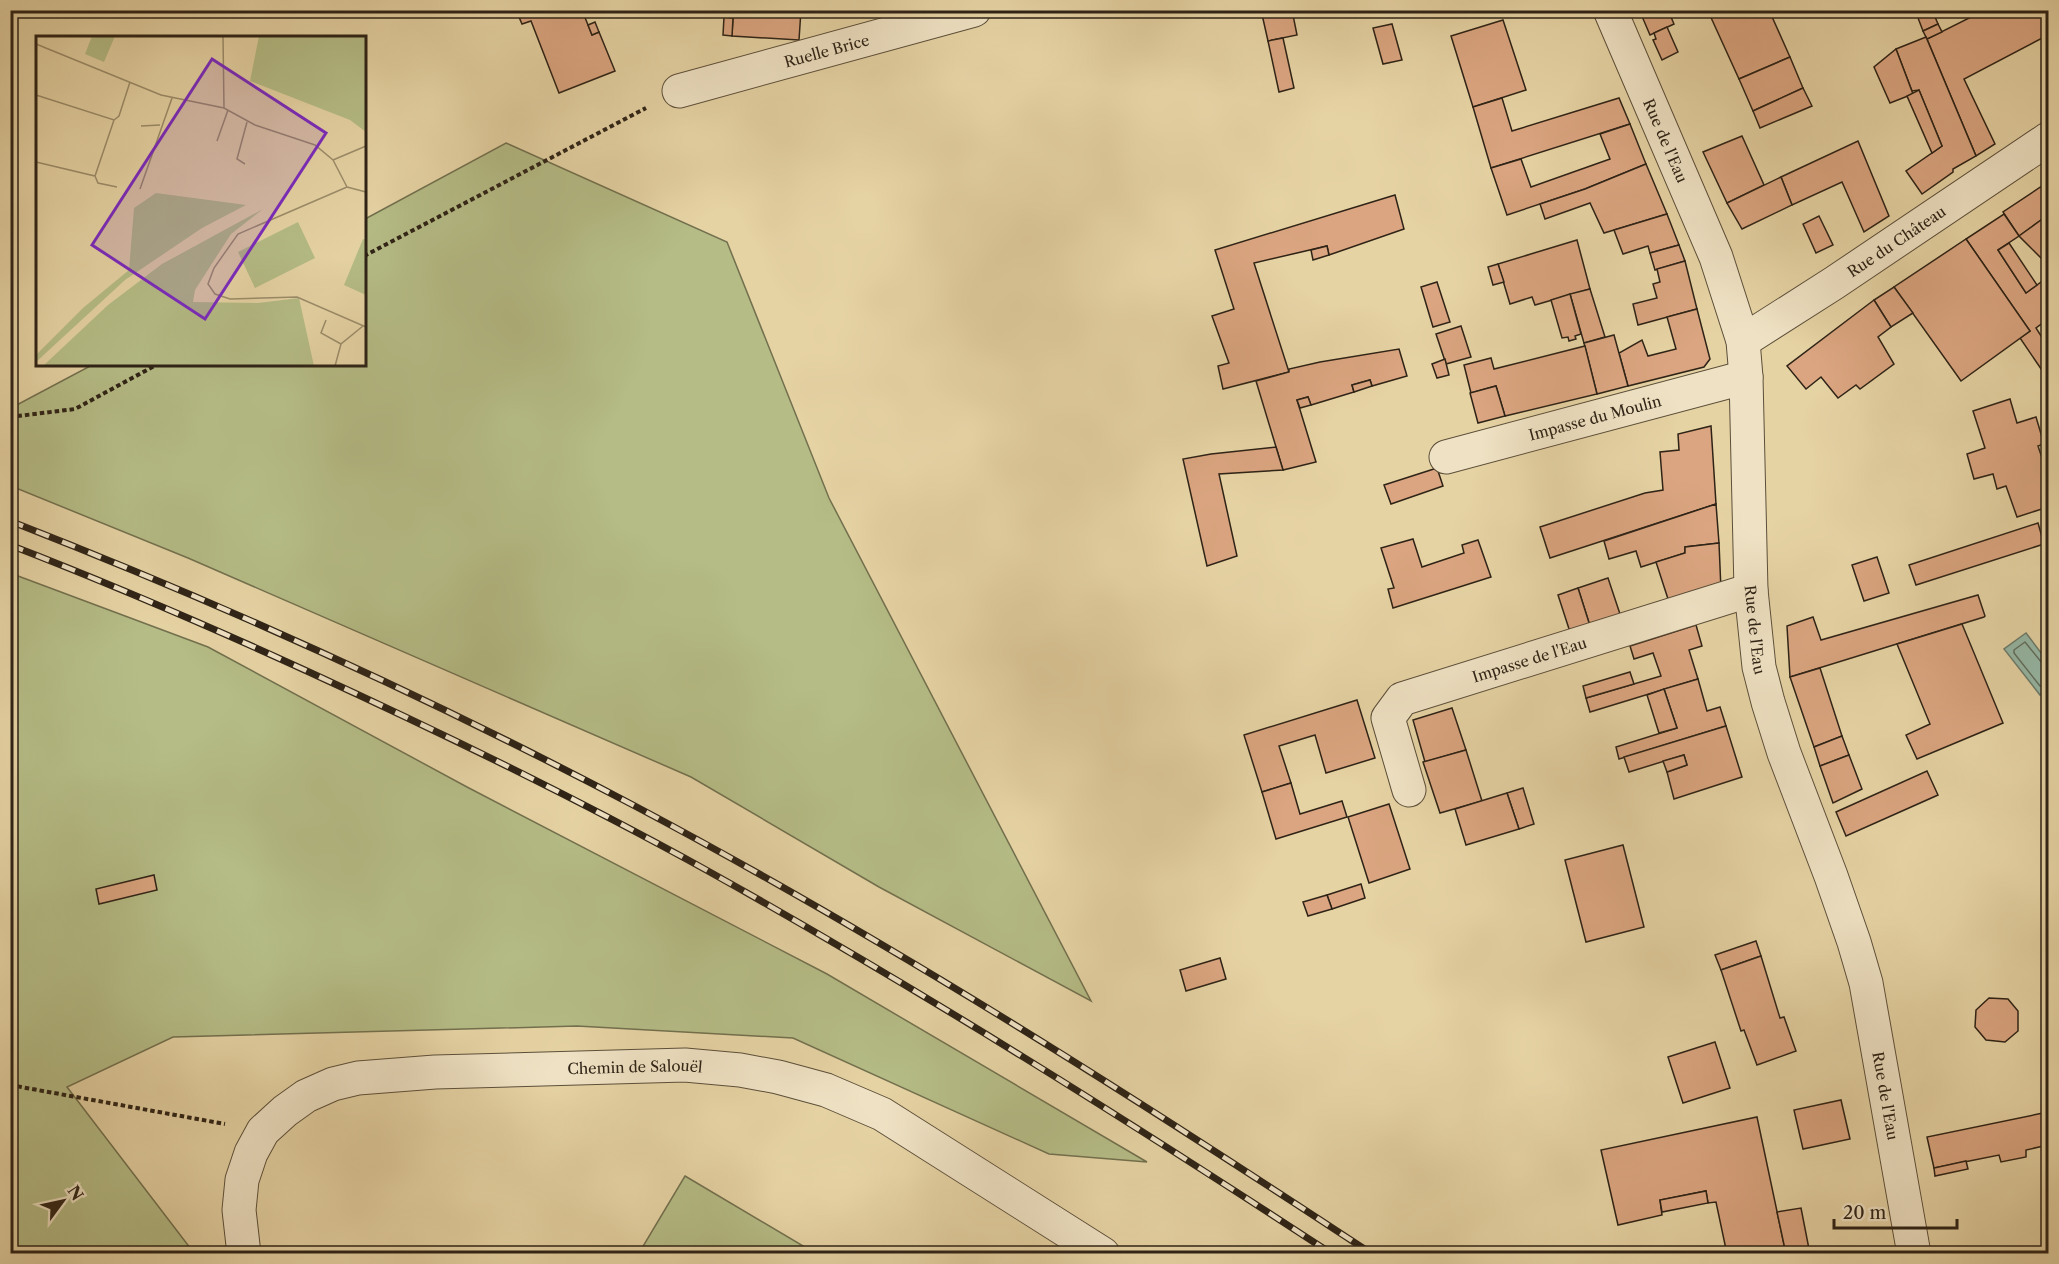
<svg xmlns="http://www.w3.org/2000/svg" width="2059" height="1264" font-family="'Libre Caslon Text',serif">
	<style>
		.green { fill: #b5bc86; stroke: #72704e; stroke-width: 1.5 }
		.water { fill: #96b8a6; stroke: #6c7c6c; stroke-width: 1.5 }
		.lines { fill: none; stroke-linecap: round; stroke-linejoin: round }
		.shore { stroke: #626e5e; stroke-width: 1.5 }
		.building { fill: #daa580; stroke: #2e2316; stroke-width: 1.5 }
		.minor-casing { stroke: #5c4f3a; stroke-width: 35 }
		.tertiary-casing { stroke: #5c4f3a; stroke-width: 35 }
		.path { stroke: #2e2316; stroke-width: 4; stroke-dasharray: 4.5 3; stroke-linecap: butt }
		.minor { stroke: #efe2c4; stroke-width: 33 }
		.tertiary { stroke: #efe2c4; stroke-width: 33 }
		.rail-casing { stroke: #2e2316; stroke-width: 7 }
		.rail { stroke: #efe2c4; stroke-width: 4.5; stroke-dasharray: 14; stroke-linecap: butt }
		.labels { text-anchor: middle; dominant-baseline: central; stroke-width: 5; stroke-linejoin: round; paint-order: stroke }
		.street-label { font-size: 15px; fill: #2e2316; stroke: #efe2c4 }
		.inset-road { fill: none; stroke: #9c8d6b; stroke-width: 1.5 }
		.view { fill: #7b2cbf; fill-opacity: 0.15; stroke: #7b2cbf; stroke-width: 3 }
		.inset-edge { fill: none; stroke: #2e2316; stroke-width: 3 }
	</style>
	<rect width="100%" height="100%" fill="#e6d3a4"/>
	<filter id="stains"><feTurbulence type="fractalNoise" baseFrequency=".00333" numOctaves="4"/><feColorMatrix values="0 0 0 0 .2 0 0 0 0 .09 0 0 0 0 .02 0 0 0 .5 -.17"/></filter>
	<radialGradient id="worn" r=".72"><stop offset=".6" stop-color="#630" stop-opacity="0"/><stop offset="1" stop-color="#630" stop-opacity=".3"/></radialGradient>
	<g class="green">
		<polygon points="506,143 727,242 829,498 1091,1001 879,887 691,777 188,558 11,486 11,408 92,365 364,364 365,219"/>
		<polygon points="10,573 208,647 467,787 827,974 1147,1162 1049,1154 793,1038 577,1026 173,1037 67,1087 194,1253 11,1253"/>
		<polygon points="685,1176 815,1253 639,1253"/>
	</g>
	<polygon class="water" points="2026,633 2048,662 2048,696 2043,692 2040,695 2004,649"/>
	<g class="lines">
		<polyline class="shore" points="2048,665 2042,663 2025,642 2014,650 2014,653 2040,686 2048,689"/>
	</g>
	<g class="building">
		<polygon points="516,10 582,10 592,35 599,32 615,71 559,93 531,21 522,24"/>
		<polygon points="724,10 801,10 799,40 732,36 733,18 724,17"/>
		<polygon points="1261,10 1292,10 1297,35 1268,41"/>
		<polygon points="1650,10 1668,10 1674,24 1650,35 1641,14"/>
		<polygon points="1769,10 1790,57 1739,79 1708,11"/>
		<polygon points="1915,10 1932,10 1938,24 1923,31"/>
		<polygon points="1985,10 2048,10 2048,35 1964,79 1995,144 1976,156 1927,39"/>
		<polygon points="724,17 733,18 732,36 723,35"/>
		<polygon points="1503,20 1526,90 1473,107 1451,36"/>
		<polygon points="595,22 599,32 592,35 588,25"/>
		<polygon points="1392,24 1402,60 1383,64 1373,28"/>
		<polygon points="1938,24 1942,32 1927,39 1923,31"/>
		<polygon points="1667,27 1678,52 1662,60 1653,40 1656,39 1654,33"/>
		<polygon points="1926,37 1976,156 1953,169 1953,172 1922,194 1906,171 1942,146 1919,90 1912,91 1896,49"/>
		<polygon points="1283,38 1294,88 1279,92 1268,41"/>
		<polygon points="1896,49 1913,94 1890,103 1874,67"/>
		<polygon points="1790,57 1803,88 1753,111 1739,79"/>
		<polygon points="1803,88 1812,106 1760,128 1753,111"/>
		<polygon points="1919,90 1942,146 1932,153 1907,96"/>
		<polygon points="1502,98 1512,131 1619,98 1630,124 1491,168 1473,107"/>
		<polygon points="1630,124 1646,164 1585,189 1507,215 1491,168 1521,159 1531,187 1610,159 1600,134"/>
		<polygon points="1742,136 1764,185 1727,203 1703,152"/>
		<polygon points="1858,141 1889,216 1864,232 1842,182 1792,205 1781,177"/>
		<polygon points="1646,164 1667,214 1604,233 1590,203 1545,219 1540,204 1585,189"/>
		<polygon points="1781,177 1792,205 1742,229 1727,203"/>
		<polygon points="2048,182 2048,215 2019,236 2003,212"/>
		<polygon points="1395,195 1404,229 1329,255 1327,246 1254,263 1289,372 1223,389 1218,366 1229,363 1212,316 1234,309 1215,250"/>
		<polygon points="1667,214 1679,245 1650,253 1648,246 1623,254 1614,230"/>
		<polygon points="2004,214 2019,236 1998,250 2026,293 2048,277 2048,319 2036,328 2048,347 2048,379 2020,338 2030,331 1966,239"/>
		<polygon points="1819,216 1833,245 1816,253 1803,224"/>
		<polygon points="2041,220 2048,231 2048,265 2019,236"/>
		<polygon points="1966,239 2030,331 1961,381 1894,287"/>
		<polygon points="1577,240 1590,289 1535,305 1532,297 1510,304 1498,264"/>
		<polygon points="2009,243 2037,285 2026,293 1998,250"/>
		<polygon points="1679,245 1685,261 1655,270 1650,253"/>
		<polygon points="1327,246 1329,255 1313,260 1311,250"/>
		<polygon points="1685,261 1697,309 1638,325 1633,304 1657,298 1653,284 1660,282 1657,269"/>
		<polygon points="1498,264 1504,282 1493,285 1488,267"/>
		<polygon points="1437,282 1450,322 1433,327 1421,287"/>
		<polygon points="1894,287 1913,313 1891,327 1874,300"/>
		<polygon points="1590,289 1605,337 1584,343 1570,294"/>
		<polygon points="1570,294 1581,334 1575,336 1576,339 1569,341 1568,337 1562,338 1551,300"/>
		<polygon points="1874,300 1891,327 1878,337 1894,364 1860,389 1856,385 1838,398 1821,377 1806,389 1787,366"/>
		<polygon points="1697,309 1710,359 1704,367 1628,386 1619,353 1642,340 1648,356 1676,349 1667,317"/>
		<polygon points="1461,326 1471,357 1446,364 1436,334"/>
		<polygon points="1614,335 1628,386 1597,394 1584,343"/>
		<polygon points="1585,346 1597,394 1505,416 1496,386 1471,393 1464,365 1491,358 1494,369"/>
		<polygon points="1399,349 1407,376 1372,386 1370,380 1352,385 1354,392 1311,405 1308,397 1297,400 1316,462 1283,470 1256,381 1289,372 1289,369 1320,362"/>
		<polygon points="1445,359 1449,375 1437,378 1432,364"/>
		<polygon points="1370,380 1372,386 1354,392 1352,385"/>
		<polygon points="1496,386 1505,416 1478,423 1470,393"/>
		<polygon points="1308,397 1311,405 1300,408 1297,400"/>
		<polygon points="2010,399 2017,423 2036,417 2044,444 2038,446 2046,470 2048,469 2048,507 2017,517 2006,486 1997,489 1993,474 1974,479 1967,454 1985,448 1973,411"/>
		<polygon points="1711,426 1716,504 1550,558 1540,527 1645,493 1663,490 1660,452 1679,450 1678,434"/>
		<polygon points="1276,447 1283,470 1219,474 1237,556 1207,566 1183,459 1211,454"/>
		<polygon points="1437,468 1443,486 1391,504 1384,485"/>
		<polygon points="1716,504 1719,543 1685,547 1685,553 1641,567 1636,551 1609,559 1604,541"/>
		<polygon points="2038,523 2044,544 1916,585 1909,565"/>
		<polygon points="1413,539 1422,567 1464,553 1462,545 1478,540 1491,577 1393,608 1388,589 1394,588 1381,548"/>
		<polygon points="1719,543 1721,590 1670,605 1656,562 1685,553 1685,547"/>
		<polygon points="1877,557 1889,593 1864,601 1852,565"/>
		<polygon points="1608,578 1622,620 1591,629 1578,588"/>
		<polygon points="1578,588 1591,629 1571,635 1558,595"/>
		<polygon points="1978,595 1985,616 1984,617 1790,677 1787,626 1813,617 1821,640"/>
		<polygon points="1962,624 2003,723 1917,759 1906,735 1930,724 1897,644"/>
		<polygon points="1696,625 1702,646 1689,650 1698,679 1590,712 1586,698 1661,676 1653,653 1634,659 1630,646"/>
		<polygon points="1820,668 1842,736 1814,747 1790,677"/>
		<polygon points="1630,672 1634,684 1586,698 1583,686"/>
		<polygon points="1698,679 1707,711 1720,707 1726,726 1619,759 1616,747 1677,728 1664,689"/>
		<polygon points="1664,689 1677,728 1659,733 1647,695"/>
		<polygon points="1357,700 1375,758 1326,773 1315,735 1279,746 1291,783 1262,792 1244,735"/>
		<polygon points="1452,708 1466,750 1425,762 1413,720"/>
		<polygon points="1726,726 1742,777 1674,799 1667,772 1687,765 1684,755 1629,772 1624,757"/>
		<polygon points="1842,736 1849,755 1820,766 1814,747"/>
		<polygon points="1466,750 1482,801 1440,813 1423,762"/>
		<polygon points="1684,755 1687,765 1667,772 1663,761"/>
		<polygon points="1849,755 1862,789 1833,803 1820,766"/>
		<polygon points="1927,771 1938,795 1846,836 1836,812"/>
		<polygon points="1291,783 1300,814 1342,801 1347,817 1276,839 1262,792"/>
		<polygon points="1523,788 1534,824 1519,829 1507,793"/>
		<polygon points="1507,793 1519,829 1466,845 1455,809"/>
		<polygon points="1389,804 1410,869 1369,883 1348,817"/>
		<polygon points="1623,845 1644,927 1586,942 1565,860"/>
		<polygon points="154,875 157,890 99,904 96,889"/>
		<polygon points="1361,884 1365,898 1332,909 1327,895"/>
		<polygon points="1327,895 1332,909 1308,916 1303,902"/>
		<polygon points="1756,941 1761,956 1721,970 1715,955"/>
		<polygon points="1761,956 1780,1018 1784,1017 1796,1051 1757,1065 1744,1030 1741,1031 1721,970"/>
		<polygon points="1220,958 1226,979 1186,991 1180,970"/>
		<polygon points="1989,998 2008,999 2018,1011 2018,1031 2005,1042 1986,1040 1975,1027 1976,1010"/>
		<polygon points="1715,1042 1730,1088 1683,1103 1668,1057"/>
		<polygon points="1841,1100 1850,1139 1803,1149 1794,1110"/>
		<polygon points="2048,1112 2048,1145 2026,1150 2026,1157 2001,1162 1999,1155 1934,1168 1927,1137"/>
		<polygon points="1757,1117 1786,1254 1727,1254 1716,1202 1708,1203 1706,1191 1660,1200 1662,1215 1618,1225 1601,1150"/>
		<polygon points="1966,1161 1968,1169 1935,1176 1934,1168"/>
		<polygon points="1706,1191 1708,1203 1662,1212 1660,1200"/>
		<polygon points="1801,1208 1810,1254 1786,1254 1777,1212"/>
	</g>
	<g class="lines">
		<g class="minor-casing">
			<g id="minor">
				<path id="s1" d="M679 91 974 10"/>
				<path id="s2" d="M1743 341 1834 283 2048 139"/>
				<path id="s3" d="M1446 457 1746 377"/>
				<path id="s4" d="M1409 790 1388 718 1402 699 1751 590"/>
				<path id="s5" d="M244 1254 239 1210 242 1180 251 1153 263 1131 285 1111 306 1096 333 1084 358 1078 435 1072 685 1065 740 1070 778 1077 826 1090 882 1114 1103 1254"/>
			</g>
		</g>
		<g class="tertiary-casing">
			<g id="tertiary">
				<path id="s6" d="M1610 10 1716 257 1743 341 1746 377 1751 590 1759 667 1768 702 1784 753 1831 876 1854 942 1866 983 1914 1254"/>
			</g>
		</g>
		<g class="path">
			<polyline points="364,256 646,108"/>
			<polyline points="10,417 75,409 158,364"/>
			<polyline points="10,1085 225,1124"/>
		</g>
		<use href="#minor" class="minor"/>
		<use href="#tertiary" class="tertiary"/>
		<g class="rail-casing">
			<g id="rail">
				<path d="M10 521C223 604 432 699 633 805 888 940 1131 1095 1372 1254"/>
				<path d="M10 545C111 584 211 627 309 672 444 734 578 799 708 871 921 990 1127 1120 1332 1254"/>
			</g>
		</g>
		<use href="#rail" class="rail"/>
	</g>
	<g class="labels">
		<g class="street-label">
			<text stroke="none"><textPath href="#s1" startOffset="153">Ruelle Brice</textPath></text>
			<text stroke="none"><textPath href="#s6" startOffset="142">Rue de l'Eau</textPath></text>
			<text stroke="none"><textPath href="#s2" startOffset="183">Rue du Château</textPath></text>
			<text stroke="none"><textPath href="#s3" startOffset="154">Impasse du Moulin</textPath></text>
			<text stroke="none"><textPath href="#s6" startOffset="646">Rue de l'Eau</textPath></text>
			<text stroke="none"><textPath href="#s4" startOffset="232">Impasse de l'Eau</textPath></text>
			<text stroke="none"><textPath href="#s5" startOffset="516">Chemin de Salouël</textPath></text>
			<text stroke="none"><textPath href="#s6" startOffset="1132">Rue de l'Eau</textPath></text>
		</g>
	</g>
	<g transform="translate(36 36)">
		<rect width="330" height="330" fill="#e6d3a4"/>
		<path d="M56 0H79L68 26 49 18ZM223 0H330V96L314 84 214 45ZM120 157 210 169 166 192 89 244 0 326V319L47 272 93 234 98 172ZM227 173 195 198 159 254 157 266 222 267 263 262 278 330H7L72 269 126 228ZM262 186 279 222 219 252 202 216ZM327 203 330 204V259L308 249Z" fill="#b5bc86"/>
		<path class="inset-road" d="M187 0 188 72M0 8 125 59 188 72 219 89 279 109 297 124 311 151M0 59 78 84 83 80 94 46M105 90 124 89M181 105 192 74M297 124 330 110M0 126 59 140 78 84M209 128 201 123 211 86M59 140 62 147 81 151M311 151 202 198 178 232 172 248 179 258 194 263 261 261 330 291M311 151 330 156M104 153 136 62M290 284 285 297 305 308M299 330 305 308 327 290"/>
		<path class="view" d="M176 23 290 97 169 283 56 209Z"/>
		<rect width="330" height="330" class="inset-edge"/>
	</g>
	<rect width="2059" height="1264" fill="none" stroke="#e6d3a4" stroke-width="36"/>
	<rect x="12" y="12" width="2035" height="1240" fill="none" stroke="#2e2316" stroke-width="3"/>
	<rect x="18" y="18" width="2023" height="1228" fill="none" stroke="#2e2316" stroke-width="1.5"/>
	<g transform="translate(63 1201) rotate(57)" stroke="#efe2c4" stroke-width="4.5" paint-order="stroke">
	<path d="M0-4.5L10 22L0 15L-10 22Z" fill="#2e2316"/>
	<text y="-9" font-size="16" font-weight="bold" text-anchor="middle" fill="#2e2316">N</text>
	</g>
	<path d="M1834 1219v9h123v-9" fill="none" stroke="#2e2316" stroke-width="3"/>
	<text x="1843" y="1219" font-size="18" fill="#2e2316" stroke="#efe2c4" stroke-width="4.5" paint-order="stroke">20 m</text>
	<rect width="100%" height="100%" filter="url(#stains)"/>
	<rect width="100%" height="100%" fill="url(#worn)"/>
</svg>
